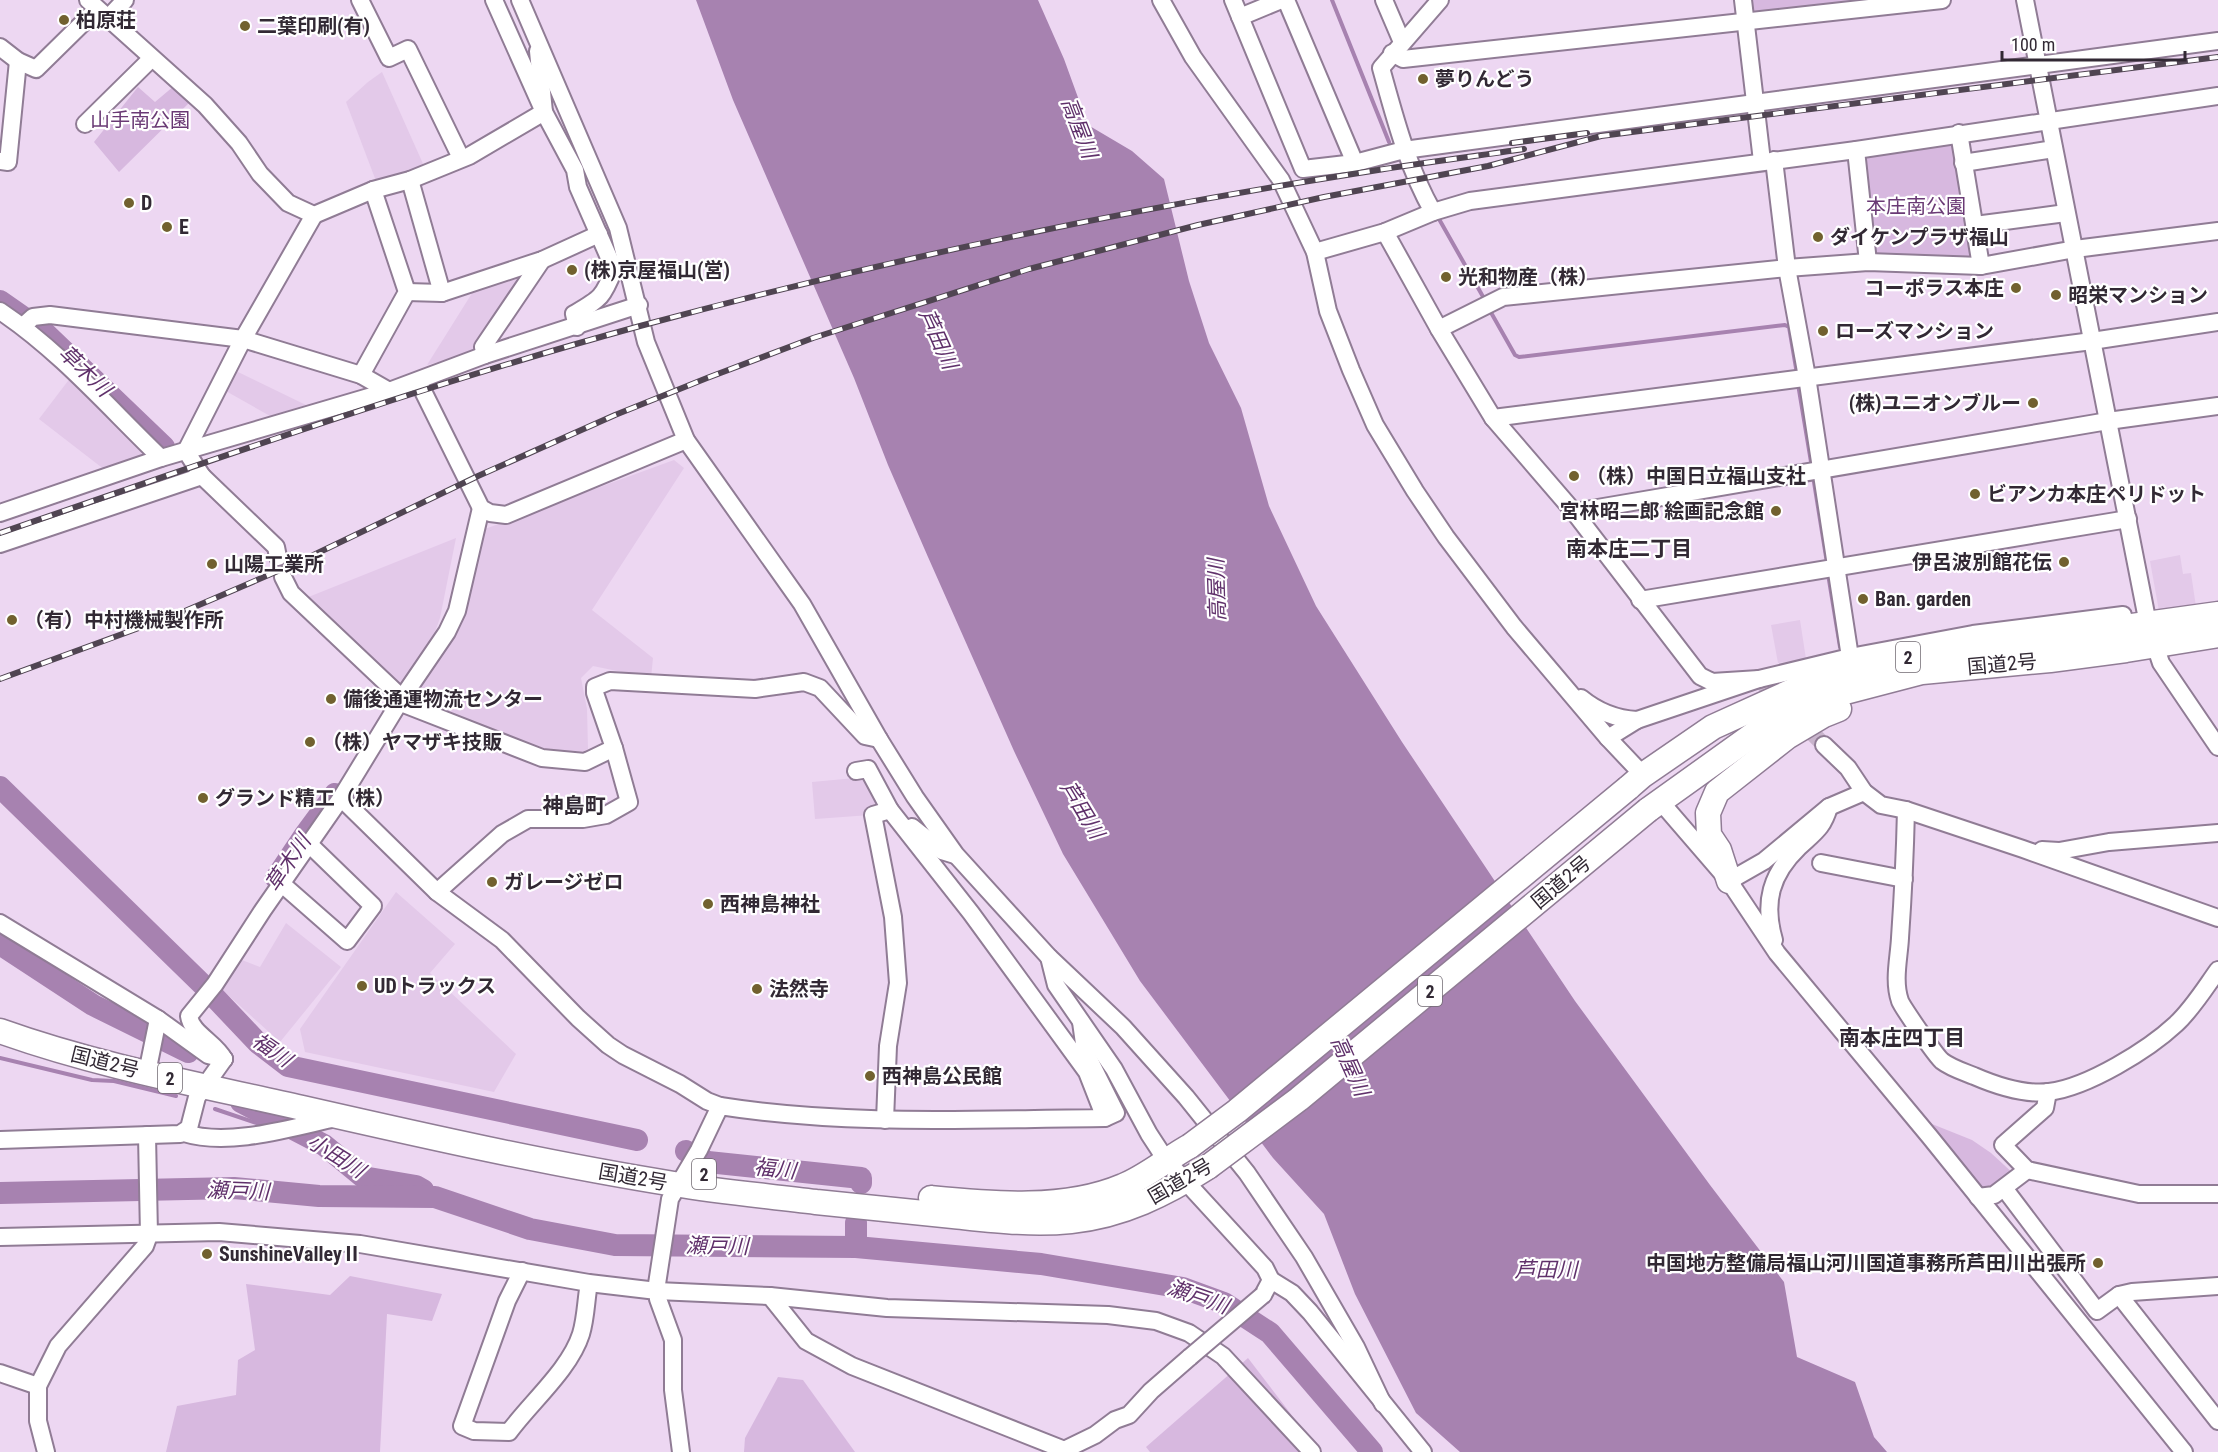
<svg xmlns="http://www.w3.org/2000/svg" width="2218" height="1452" font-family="'Roboto Condensed','Noto Sans JP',sans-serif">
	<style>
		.built { fill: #e3c9e9 }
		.green { fill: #d7b8df }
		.water { fill: #a782b0 }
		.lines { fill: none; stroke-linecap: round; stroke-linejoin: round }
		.stream { stroke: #a782b0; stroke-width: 4 }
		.river { stroke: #a782b0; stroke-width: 22 }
		.minor-tunnel { stroke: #c8b4cc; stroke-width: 16; stroke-dasharray: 16 8; stroke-linecap: butt }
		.minor-casing { stroke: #907c95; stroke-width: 20 }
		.highway-casing { stroke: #907c95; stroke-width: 27 }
		.minor { stroke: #fff; stroke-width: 16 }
		.highway { stroke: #fff; stroke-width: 24 }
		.rail-casing { stroke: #504552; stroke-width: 6 }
		.rail { stroke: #fff; stroke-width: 4; stroke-dasharray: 11; stroke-linecap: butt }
		.minor-bridge-casing { stroke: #907c95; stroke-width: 20; stroke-linecap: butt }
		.highway-bridge-casing { stroke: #907c95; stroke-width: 27; stroke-linecap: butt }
		.minor-bridge { stroke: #fff; stroke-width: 16 }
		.highway-bridge { stroke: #fff; stroke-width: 24 }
		.poi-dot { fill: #71612f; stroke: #fff; stroke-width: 2 }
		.labels { text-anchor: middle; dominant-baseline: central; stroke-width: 4.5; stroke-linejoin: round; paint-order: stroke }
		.shield { fill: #fff; stroke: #706971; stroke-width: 1.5 }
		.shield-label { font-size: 18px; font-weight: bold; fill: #322934 }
		.poi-label { font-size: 20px; font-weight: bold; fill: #322934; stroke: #fff; text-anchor: start }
		.park-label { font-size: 20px; fill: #6a3a75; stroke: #fff }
		.street-label { font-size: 20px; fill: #322934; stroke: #fff }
		.water-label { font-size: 21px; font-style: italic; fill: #60316b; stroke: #fff }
		.neighbourhood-label { font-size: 21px; font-weight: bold; fill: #322934; stroke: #fff }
	</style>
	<rect width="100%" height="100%" fill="#edd7f2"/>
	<g class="built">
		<polygon points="382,72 424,166 376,181 346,102 368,82"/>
		<polygon points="532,265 477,352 427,365 479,282"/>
		<polygon points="234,370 306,405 270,416 224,390"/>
		<polygon points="71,377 147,449 145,458 105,470 39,419"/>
		<polygon points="674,460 684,468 592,610 653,658 651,678 593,666 581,678 587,709 588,749 580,755 563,755 411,701 446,646 474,533"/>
		<polygon points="456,538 440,618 432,640 395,694 296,602"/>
		<polygon points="2180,555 2183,574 2191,573 2196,607 2159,611 2150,561"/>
		<polygon points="1800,620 1806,659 1778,663 1771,625"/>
		<polygon points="866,777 877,796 878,806 870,815 815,819 812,782"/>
		<polygon points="396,892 455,944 430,973 516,1054 494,1092 305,1052 300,1029"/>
		<polygon points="286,923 341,967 280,1042 219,987 237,958 260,967"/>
	</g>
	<g class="green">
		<polygon points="1751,0 1864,0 1862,4 1758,14 1752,11"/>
		<polygon points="174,86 191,101 119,172 94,142 138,87 155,102"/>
		<polygon points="1952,143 1957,146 1976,256 1876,256 1869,252 1859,157"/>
		<polygon points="1932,1124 1972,1140 1991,1153 2016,1176 1988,1195"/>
		<polygon points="350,1276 442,1294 432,1321 387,1314 380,1452 166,1452 177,1406 236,1395 238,1360 255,1350 246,1284 330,1295"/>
		<polygon points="1248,1358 1320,1452 1150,1452 1146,1447"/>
		<polygon points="778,1377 803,1380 855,1452 744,1452 745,1438"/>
	</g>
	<polygon class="water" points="696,0 1038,0 1064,59 1088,125 1132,151 1164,179 1189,281 1209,343 1241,408 1269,506 1316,606 1402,742 1575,1001 1710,1185 1784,1282 1797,1357 1855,1382 1874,1437 1887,1452 1460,1452 1416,1413 1355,1294 1324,1214 1273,1158 1140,981 1063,854 1014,751 928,557 888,465 854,378 733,100"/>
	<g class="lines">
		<g class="stream">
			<polyline points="1332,0 1389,142"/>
			<polyline points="1439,219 1486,302"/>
			<polyline points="1489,309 1515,355 1519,357 1785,325 1789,327 1797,374"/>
			<polyline points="1798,384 1812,468"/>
			<polyline points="1813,476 1827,563"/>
			<polyline points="1828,574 1840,647"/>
			<polyline points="0,1058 92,1080 114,1081 176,1096"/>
			<polyline points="215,1109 265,1126"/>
			<polyline points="292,1134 315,1141"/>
		</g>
		<g class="river">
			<polyline points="0,301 43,331 164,447"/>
			<polyline points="0,787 205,987 258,1043 288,1066 637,1140"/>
			<polyline points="276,878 304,836 335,794"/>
			<polyline points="0,944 93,1005 188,1052"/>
			<polyline points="241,1102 324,1145 363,1177 416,1186 423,1190"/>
			<polyline points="686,1151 708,1162 861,1178 861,1183"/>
			<polyline points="0,1193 234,1188 319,1196 435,1197 530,1229 615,1245 856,1247 1041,1264 1183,1288 1224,1303 1270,1333 1372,1452"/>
			<polyline points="856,1223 856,1247"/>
		</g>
		<polyline class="minor-tunnel" points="1759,679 1824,745"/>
		<g class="minor-casing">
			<g id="minor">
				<polyline points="88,0 205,105 239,143 260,174 288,203 314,215 373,190 410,180 469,156 544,112 538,51"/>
				<polyline points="360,0 389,58 408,49 461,158"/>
				<path d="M494 0 544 112 575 170 578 187 614 269C603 298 600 299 574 314L577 327"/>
				<polyline points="520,0 618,228 646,342 686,440 802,604 879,739 915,797 956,855 1048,956 1123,1027 1186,1097 1247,1173 1304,1257 1356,1347 1383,1404"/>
				<polyline points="1161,0 1193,57 1281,180 1315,252 1328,311 1351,370 1375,425 1415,491 1446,537 1514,627 1608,738 1643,775"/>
				<polyline points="1233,0 1303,169 1355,163"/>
				<polyline points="1286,0 1355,163 1404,150 2218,41"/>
				<polyline points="1384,0 1402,42"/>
				<polyline points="1743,0 1762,161"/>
				<polyline points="2025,0 2148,624 2161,663 2218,747"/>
				<polyline points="109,17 125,0"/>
				<polyline points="1240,17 1281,0"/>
				<polyline points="0,47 18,61 36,69 97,9"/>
				<polyline points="1392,53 1403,59 1942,0"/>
				<polyline points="85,124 152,58"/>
				<polyline points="1959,133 1981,266"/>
				<polyline points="1856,150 1868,262"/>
				<polyline points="1774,160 1787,268 1807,377 1850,657"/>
				<polyline points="0,161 8,162 18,61"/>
				<polyline points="1963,163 2054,149"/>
				<polyline points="410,180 442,293"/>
				<path d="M1433 212C1407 166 1395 118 1381 68L1440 0"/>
				<polyline points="1975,225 2066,213"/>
				<polyline points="1385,232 1439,329 1493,418 1574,512 1700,676 1712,682 1759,679"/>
				<polyline points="1315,252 1385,232 1433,212 1470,201 1856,150 2218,96"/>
				<polyline points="407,292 442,293 542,260 599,234"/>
				<path d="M0 311C60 351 109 408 161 458"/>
				<polyline points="23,326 33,317 50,315 243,339 361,375 389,391"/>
				<polyline points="1439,329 1503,297 1787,268 1868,262 1981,266 2075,249 2218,231"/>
				<polyline points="485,355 483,347 542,260"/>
				<polyline points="361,375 407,292 373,190"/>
				<polyline points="418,381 481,508 490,513 506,515 686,440"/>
				<polyline points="1493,418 2092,341 2218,322"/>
				<polyline points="202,476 276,547 278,557"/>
				<polyline points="1574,512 2108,421 2218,406"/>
				<polyline points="0,513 161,458 389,391 485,355 639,305"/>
				<polyline points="0,544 202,476 186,451 243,339 314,215"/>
				<polyline points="1640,600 2128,519"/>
				<polyline points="402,698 447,632 457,611 481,508"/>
				<path d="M1581 698C1598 712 1616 719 1637 720"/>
				<polyline points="401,703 542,758 585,762 614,748 595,693 595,687 610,681 755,689 804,682 820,688 865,736 879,739"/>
				<polyline points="1608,738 1637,720 1759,679 1850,657 1973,634 2123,615"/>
				<polyline points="1824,745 1848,768 1864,792 1881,805 1906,810 2023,849 2218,918"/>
				<polyline points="341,798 437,892 502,940 578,1018 608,1045 623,1055 680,1084 707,1101 720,1106"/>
				<polyline points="1660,801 1729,881 1777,953 1930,1137 2184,1452"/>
				<path d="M1906 810C1905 853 1903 895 1900 938 1899 958 1893 981 1900 1001 1903 1008 1936 1056 1942 1061 1951 1068 1964 1072 1974 1076 1997 1086 2024 1095 2049 1092 2088 1087 2148 1050 2176 1024 2193 1008 2205 988 2218 970"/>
				<polyline points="912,827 942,851 955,855"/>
				<polyline points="2042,850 2059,851 2109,842 2218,833"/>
				<polyline points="1821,863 1904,879"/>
				<polyline points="1729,881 1764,861 1829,807 1864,792"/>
				<polyline points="282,884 347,941 373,906 309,844"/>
				<polyline points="437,892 502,834 528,819 583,819 606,815 629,802 614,748"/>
				<polyline points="0,923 158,1019 147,1073"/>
				<path d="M1774 940C1763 902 1771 874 1799 847 1815 832 1823 828 1829 807"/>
				<polyline points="1049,957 1056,985 1114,1069 1149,1134 1166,1160 1265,1268 1271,1280 1263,1295"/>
				<polyline points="158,1019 208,1055 224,1059"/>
				<polyline points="1081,1022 1085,1051 1116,1113 1105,1118"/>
				<path d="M224 1059C216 1043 191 1033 189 1016L215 984 263 910 341 798 402 698 291 593 283 577"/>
				<polyline points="2048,1092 2045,1108 2003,1145 2027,1170 2139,1194 2218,1194"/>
				<polyline points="885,1120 888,1046 898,983 893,917 873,815 890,810"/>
				<path d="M184 1133C229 1147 290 1128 336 1118"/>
				<polyline points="0,1140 180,1134 189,1128 197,1097 224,1059"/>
				<polyline points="2004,1188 2097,1311 2119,1295 2132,1292 2218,1286"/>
				<polyline points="1978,1197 1994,1195 2027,1170"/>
				<polyline points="0,1237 219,1232 360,1244 589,1283 657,1291 770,1296 887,1308 1108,1315 1156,1321 1189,1333 1223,1356 1312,1452"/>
				<path d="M522 1271 507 1301 462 1426 474 1431 509 1432C531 1402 570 1369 581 1334 586 1318 586 1299 589 1283"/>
				<polyline points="1271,1280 1292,1293 1310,1312 1423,1452"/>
				<polyline points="2119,1295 2218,1421"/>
				<polyline points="770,1296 806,1341 852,1366 1062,1449"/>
				<polyline points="0,1373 38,1386"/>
				<polyline points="46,1452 38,1421 38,1386 58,1346 145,1246 149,1235 147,1135"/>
				<path d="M681 1452 673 1390V1340L658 1299 657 1284 670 1199 699 1150 720 1106C847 1126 976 1119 1105 1118L1087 1072 971 913 890 810 868 769 856 771"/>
				<polyline points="1060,1452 1095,1435 1115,1420 1129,1415 1151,1391 1190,1357"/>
			</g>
		</g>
		<g class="highway-casing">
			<g id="highway">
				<polyline points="1628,788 1643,775 1713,727 1799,688 1901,658 2218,614"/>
				<polyline points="1648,810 1775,719 1834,695 1922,672 2050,660 2126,650 2218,635"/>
				<polyline points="1729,881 1719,850 1709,835 1708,813 1717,792 1787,737 1824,715 1839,709"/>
				<path d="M0 1031C98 1066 201 1085 302 1108 425 1136 549 1164 674 1184 721 1192 769 1196 816 1202 862 1207 907 1211 953 1216 992 1220 1031 1225 1071 1221 1122 1216 1166 1194 1208 1167"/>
				<path d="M931 1198C993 1204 1064 1211 1123 1186 1146 1177 1168 1158 1190 1146"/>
			</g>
		</g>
		<use href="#minor" class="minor"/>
		<use href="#highway" class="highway"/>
		<g class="rail-casing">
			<g id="rail">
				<polyline points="1512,143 1587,133"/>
				<path d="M0 533C212 460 424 385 640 326 877 262 1117 211 1359 173 1414 164 1469 157 1524 149"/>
				<polyline points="0,679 185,611 301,561 478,476 615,415 707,378 813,338 1029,269 1198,225 1324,197 1488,166 1601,136 2218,57"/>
			</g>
		</g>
		<use href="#rail" class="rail"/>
		<g class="minor-bridge-casing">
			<polyline id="minor-bridge" points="1190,1357 1263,1295"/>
		</g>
		<g class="highway-bridge-casing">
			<g id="highway-bridge">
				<polyline points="1190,1146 1237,1111 1628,788"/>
				<polyline points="1208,1167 1299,1099 1648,810"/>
			</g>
		</g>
		<use href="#minor-bridge" class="minor-bridge"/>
		<use href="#highway-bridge" class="highway-bridge"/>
	</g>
	<g class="poi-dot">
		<circle cx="64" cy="20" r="6"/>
		<circle cx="245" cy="26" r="6"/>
		<circle cx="1423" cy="79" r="6"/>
		<circle cx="129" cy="203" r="6"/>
		<circle cx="167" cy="227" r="6"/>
		<circle cx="1818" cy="237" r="6"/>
		<circle cx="572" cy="270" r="6"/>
		<circle cx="1446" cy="277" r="6"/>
		<circle cx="2016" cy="288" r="6"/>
		<circle cx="2056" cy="295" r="6"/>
		<circle cx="1823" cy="331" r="6"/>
		<circle cx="2033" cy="403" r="6"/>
		<circle cx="1574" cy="476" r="6"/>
		<circle cx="1975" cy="494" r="6"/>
		<circle cx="1776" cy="511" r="6"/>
		<circle cx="2064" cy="562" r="6"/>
		<circle cx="212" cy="564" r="6"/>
		<circle cx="1863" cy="599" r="6"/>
		<circle cx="12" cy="620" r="6"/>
		<circle cx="331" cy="699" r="6"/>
		<circle cx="310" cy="742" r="6"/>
		<circle cx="203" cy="798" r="6"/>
		<circle cx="492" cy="882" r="6"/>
		<circle cx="708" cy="904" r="6"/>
		<circle cx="362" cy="986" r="6"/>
		<circle cx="757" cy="989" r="6"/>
		<circle cx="870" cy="1076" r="6"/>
		<circle cx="207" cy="1254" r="6"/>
		<circle cx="2098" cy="1263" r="6"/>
	</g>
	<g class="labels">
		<g class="shield">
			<rect x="1896" y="642" width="24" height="30" rx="4.5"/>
			<rect x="1418" y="976" width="24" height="30" rx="4.5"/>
			<rect x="158" y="1063" width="24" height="30" rx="4.5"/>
			<rect x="692" y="1159" width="24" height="30" rx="4.5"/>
		</g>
		<g class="shield-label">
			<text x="1908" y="657">2</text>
			<text x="1430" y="991">2</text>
			<text x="170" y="1078">2</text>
			<text x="704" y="1174">2</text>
		</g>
		<g class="poi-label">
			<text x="76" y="20">柏原荘</text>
			<text x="257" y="26">二葉印刷(有)</text>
			<text x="1435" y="79">夢りんどう</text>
			<text x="141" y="203">D</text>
			<text x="179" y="227">E</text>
			<text x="1830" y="237">ダイケンプラザ福山</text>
			<text x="584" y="270">(株)京屋福山(営)</text>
			<text x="1458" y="277">光和物産（株）</text>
			<text x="2004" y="288" text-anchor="end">コーポラス本庄</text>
			<text x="2068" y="295">昭栄マンション</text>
			<text x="1835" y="331">ローズマンション</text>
			<text x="2021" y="403" text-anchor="end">(株)ユニオンブルー</text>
			<text x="1586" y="476">（株）中国日立福山支社</text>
			<text x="1987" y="494">ビアンカ本庄ペリドット</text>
			<text x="1764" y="511" text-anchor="end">宮林昭二郎 絵画記念館</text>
			<text x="2052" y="562" text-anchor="end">伊呂波別館花伝</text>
			<text x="224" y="564">山陽工業所</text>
			<text x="1875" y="599">Ban. garden</text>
			<text x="24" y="620">（有）中村機械製作所</text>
			<text x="343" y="699">備後通運物流センター</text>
			<text x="322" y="742">（株）ヤマザキ技販</text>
			<text x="215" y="798">グランド精工（株）</text>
			<text x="504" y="882">ガレージゼロ</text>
			<text x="720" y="904">西神島神社</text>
			<text x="374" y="986">UDトラックス</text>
			<text x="769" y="989">法然寺</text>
			<text x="882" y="1076">西神島公民館</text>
			<text x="219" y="1254">SunshineValleyⅡ</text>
			<text x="2086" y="1263" text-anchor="end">中国地方整備局福山河川国道事務所芦田川出張所</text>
		</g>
		<g class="park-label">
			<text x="140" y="120">山手南公園</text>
			<text x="1916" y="206">本庄南公園</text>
		</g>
		<g class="street-label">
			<text transform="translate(2002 664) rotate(-5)">国道2号</text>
			<text transform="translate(1561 882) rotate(-40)">国道2号</text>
			<text transform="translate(105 1062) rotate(14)">国道2号</text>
			<text transform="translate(633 1177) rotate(10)">国道2号</text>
			<text transform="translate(1180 1181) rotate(-30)">国道2号</text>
		</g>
		<g class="water-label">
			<text transform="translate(1079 128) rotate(69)">高屋川</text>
			<text transform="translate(938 339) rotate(66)">芦田川</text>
			<text transform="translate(85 371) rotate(44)">草木川</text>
			<text transform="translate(1217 590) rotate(-92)">高屋川</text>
			<text transform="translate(1082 810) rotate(59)">芦田川</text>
			<text transform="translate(288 863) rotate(-56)">草木川</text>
			<text transform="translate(272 1050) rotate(35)">福川</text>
			<text transform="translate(1350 1066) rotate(66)">高屋川</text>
			<text transform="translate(336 1156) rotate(32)">小田川</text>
			<text transform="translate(775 1169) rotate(6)">福川</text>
			<text transform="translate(238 1191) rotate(2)">瀬戸川</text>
			<text transform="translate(717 1246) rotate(1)">瀬戸川</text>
			<text x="1546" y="1270">芦田川</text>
			<text transform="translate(1198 1297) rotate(19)">瀬戸川</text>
		</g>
		<g class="neighbourhood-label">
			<text x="1629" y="549">南本庄二丁目</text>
			<text x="574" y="806">神島町</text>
			<text x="1902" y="1038">南本庄四丁目</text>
		</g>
	</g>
	<path d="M2002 51v9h183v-9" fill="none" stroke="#322934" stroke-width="3"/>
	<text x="2011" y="51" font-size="18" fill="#322934" stroke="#ffffff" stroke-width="4.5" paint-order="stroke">100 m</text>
</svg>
